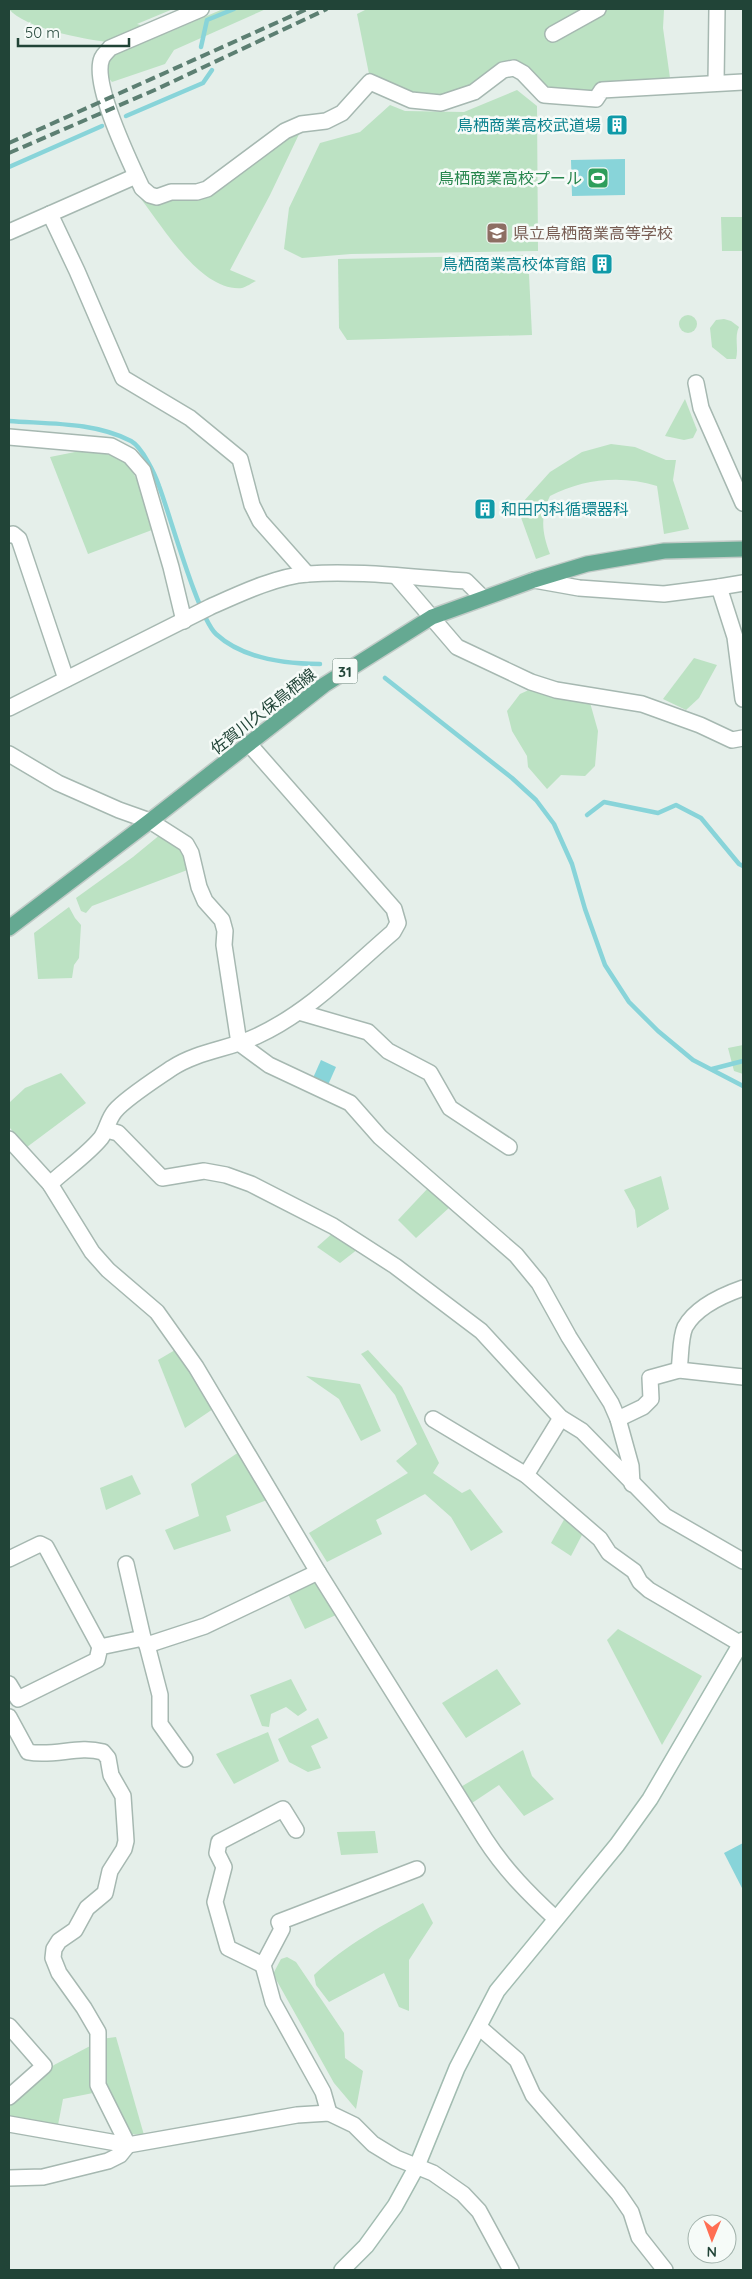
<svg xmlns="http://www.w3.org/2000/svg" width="752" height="2279" font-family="Quicksand,'Noto Sans JP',sans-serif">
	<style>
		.green { fill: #bce2c3 }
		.water { fill: #88d4d9 }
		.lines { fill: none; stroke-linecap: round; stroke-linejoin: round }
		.stream { stroke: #88d4d9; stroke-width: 4.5 }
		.street-casing { stroke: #a6b8b1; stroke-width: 18 }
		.secondary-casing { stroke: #a2bcb1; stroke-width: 18 }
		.primary-casing { stroke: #c1cbc7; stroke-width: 18 }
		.street { stroke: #fff; stroke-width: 15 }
		.secondary { stroke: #fff; stroke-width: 15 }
		.primary { stroke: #65a992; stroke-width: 15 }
		.rail { stroke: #5c7f72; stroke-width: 4; stroke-dasharray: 10 5; stroke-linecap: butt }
		.labels { text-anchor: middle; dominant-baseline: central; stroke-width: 5; stroke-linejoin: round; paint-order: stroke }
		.shield { fill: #f6fbf8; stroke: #617b71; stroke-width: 1 }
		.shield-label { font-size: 15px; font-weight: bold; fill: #214437 }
		.culture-label { font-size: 16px; fill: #0d838f; stroke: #f6fbf8; text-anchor: end }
		.leisure-label { font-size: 16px; fill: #27864d; stroke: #f6fbf8; text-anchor: end }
		.education-label { font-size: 16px; fill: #785e54; stroke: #f6fbf8; text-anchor: start }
		.street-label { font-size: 16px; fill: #214437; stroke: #f6fbf8 }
	</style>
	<rect width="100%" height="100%" fill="#e5efea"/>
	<g class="green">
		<path d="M9 9H173L137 24 167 33 223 9H266L174 50 165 64 112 82 106 75 107 42C83 39 24 28 9 9Z"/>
		<path d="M367 9H589L544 33 550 40 609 9H668L664 10 663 28 670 78 600 82 595 93 546 90 503 63C491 71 478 82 465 88 430 104 401 89 369 74L357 14Z"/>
		<polygon points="517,90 537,106 538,251 351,254 302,258 284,249 289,208 320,143 360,132 390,105 405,111 464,112"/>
		<path d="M301 130 270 195 230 270 256 281C252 283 246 287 242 288 201 292 163 227 141 199L155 201 206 194 286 137Z"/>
		<polygon points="721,217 743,217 743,251 722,251"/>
		<polygon points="528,255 532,335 347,340 339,328 338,259"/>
		<circle cx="688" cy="324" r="9"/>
		<path d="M724 319 731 321 739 327C734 337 739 348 736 359H727L712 347 710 328 716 320Z"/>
		<polygon points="685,399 697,430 693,438 684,440 665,436"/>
		<path d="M611 444 635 447 666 460H676L673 480 689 529 664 534 657 486C621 475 583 479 550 496 540 517 542 533 550 554L536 559 519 512 523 502 550 472 582 452Z"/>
		<path d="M80 451C93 452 111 453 122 460 141 474 145 508 152 530L88 554 50 457Z"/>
		<polygon points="694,658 717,665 699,698 686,710 663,699"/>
		<polygon points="531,689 589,699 598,731 595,766 585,776 561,775 547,789 528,767 527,756 512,731 507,711 520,694"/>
		<polygon points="161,834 179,845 190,869 92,906 86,913 81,911 76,898 133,857"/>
		<polygon points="69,907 75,918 81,925 79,958 74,965 72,978 38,979 34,933"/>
		<polygon points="743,1045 743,1074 734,1071 728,1048"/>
		<polygon points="61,1073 86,1103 27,1147 9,1127 9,1103 25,1088"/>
		<polygon points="661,1176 669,1209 637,1228 635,1210 624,1190"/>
		<polygon points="430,1186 451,1206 416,1238 398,1220"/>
		<polygon points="334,1232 358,1249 340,1263 317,1247"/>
		<polygon points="175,1350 213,1409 185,1428 158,1360"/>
		<polygon points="368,1350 402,1387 439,1463 433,1473 462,1493 470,1489 503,1532 471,1551 451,1517 425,1494 376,1520 382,1534 327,1562 309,1533 408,1473 396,1461 417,1444 395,1395 361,1354"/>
		<polygon points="306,1376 360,1384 381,1431 361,1441 339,1399"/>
		<polygon points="239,1452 267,1500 226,1516 231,1531 174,1550 165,1530 199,1516 191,1484"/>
		<polygon points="132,1475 141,1494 106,1510 100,1488"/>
		<polygon points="566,1516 583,1533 571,1556 551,1543"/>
		<polygon points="315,1580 336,1615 305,1629 287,1592"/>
		<polygon points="618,1629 702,1676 662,1745 607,1640"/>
		<polygon points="497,1669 521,1704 466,1738 442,1703"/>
		<polygon points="291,1679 307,1710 298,1716 286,1707 271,1714 269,1727 262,1726 250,1695"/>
		<polygon points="318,1718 328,1738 311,1746 321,1768 308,1772 289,1762 278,1739"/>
		<polygon points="268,1732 279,1761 234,1784 216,1754"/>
		<polygon points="523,1750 532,1776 554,1799 524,1816 499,1785 469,1805 459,1788"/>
		<polygon points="375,1831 378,1853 341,1855 337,1832"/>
		<path d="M423 1903 433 1923 409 1960V2011L399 2007 384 1973 329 2002 316 1985 314 1975C345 1945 385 1924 423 1903Z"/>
		<polygon points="287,1957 296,1962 344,2033 345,2058 363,2071 356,2109 334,2083 273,1974 281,1959"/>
		<polygon points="116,2037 144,2135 129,2134 101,2081 101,2039"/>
		<polygon points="92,2045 93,2093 63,2099 58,2125 9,2117 9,2104 54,2065"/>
	</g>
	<g class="water">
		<polygon points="625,159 625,195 572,196 571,160"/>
		<polygon points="321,1060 336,1067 328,1085 313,1078"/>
		<polygon points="743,1843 743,1890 724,1853"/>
	</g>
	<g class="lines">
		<g class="stream">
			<polyline points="201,47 207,20 234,9"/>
			<polyline points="126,116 203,83 212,70"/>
			<polyline points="9,167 102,126"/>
			<path d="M9 421C50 424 94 422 131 441 142 447 155 474 159 486 170 515 198 617 216 634 243 659 285 664 320 664"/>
			<polyline points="385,678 512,778 536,800 554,824 572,864 585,909 605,965 629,1002 658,1031 693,1060 743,1086"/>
			<polyline points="587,815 604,802 658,813 676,805 701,818 739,864 743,866"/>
			<polyline points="712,1069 743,1061"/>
		</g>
		<g class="street-casing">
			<g id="street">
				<path d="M201 9 110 48C108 51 104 54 102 58 91 83 130 162 142 188L150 195 157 197 171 192H197L207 189 285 131 301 124 326 121 342 113 370 82 411 100 441 103 474 92 503 70 514 68 523 73 544 95 596 99 602 90 743 82"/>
				<polyline points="553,34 598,9"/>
				<polyline points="716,83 717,9"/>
				<polyline points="50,214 77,271 123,378 190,418 240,459 252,505 260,521 307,574"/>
				<polyline points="9,232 136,176"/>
				<polyline points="696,383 701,408 743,503"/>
				<polyline points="9,437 111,446 130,456 143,471 171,567 184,621"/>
				<polyline points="9,535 13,534 19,539 66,679"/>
				<polyline points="397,577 457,647 531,682 556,690 642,704 700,725 732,740 743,738"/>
				<polyline points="534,580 579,588 664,594 719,587 735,637 743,699"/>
				<polyline points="719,587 743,583"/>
				<path d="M9 708 210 607C239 594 277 576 308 574 357 570 416 578 466 581L483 598"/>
				<polyline points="9,754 58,783 119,810 150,821 186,844 191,853 199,887 205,901 222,920 225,931 224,945 239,1043 269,1065 350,1103 380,1137 516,1255 539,1283 569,1337 611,1403 618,1419 631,1466 632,1484"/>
				<polyline points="299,1012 368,1032 388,1051 430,1073 450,1108 509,1147"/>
				<polyline points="107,1130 118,1133 162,1178 204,1171 226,1175 251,1184 333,1226 395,1266 481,1331 561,1418 582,1431 665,1516 743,1561"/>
				<path d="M9 1139 50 1184 92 1252 108 1270 157 1312 196 1367 318 1572 485 1839C505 1870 529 1894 556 1919"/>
				<path d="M50 1184C66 1169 87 1155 101 1138 107 1130 108 1119 115 1111 126 1098 156 1079 172 1068 198 1051 230 1049 257 1036 309 1012 350 969 393 932L398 923 394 909 249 744"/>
				<path d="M679 1370C681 1357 680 1338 685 1327 696 1307 723 1295 743 1288"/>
				<polyline points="433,1419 526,1475 600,1539 609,1553 634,1571 640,1582 649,1590 741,1644"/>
				<polyline points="618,1419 643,1407 651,1399 650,1378 679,1370 743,1377"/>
				<polyline points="526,1475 561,1418"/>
				<polyline points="9,1559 40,1544 46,1547 100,1647"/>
				<polyline points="126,1564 143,1638"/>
				<polyline points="147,1645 160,1695 160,1724 185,1759"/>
				<polyline points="9,1684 18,1699 97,1660 100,1647 143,1638 147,1645 205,1626 318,1572"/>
				<path d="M9 1717 28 1752C55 1757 78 1745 103 1752L108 1758 111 1775 123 1796 126 1841 124 1849 110 1871 105 1893 87 1908 75 1930 59 1941 54 1949 53 1958 59 1973 84 2008 98 2032V2085L128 2145 120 2155 108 2161 43 2177 9 2178"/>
				<polyline points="263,1965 228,1948 215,1902 224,1867 217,1853 219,1842 283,1809 296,1830"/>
				<polyline points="9,2026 44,2066 9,2097"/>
				<polyline points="479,2027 517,2060 533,2095 618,2193 631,2212 639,2237 665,2270"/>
				<polyline points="329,2113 323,2092 273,2002 263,1965 282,1929 279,1922 417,1869"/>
				<polyline points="9,2124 128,2145 297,2115 329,2113 354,2125 373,2144 396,2158 433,2173 463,2194 479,2211 511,2270"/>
			</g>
		</g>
		<g class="secondary-casing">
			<polyline id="secondary" points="342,2270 366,2246 395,2206 417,2166 457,2068 497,1991 617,1845 650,1799 743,1640"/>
		</g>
		<g class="primary-casing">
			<polyline id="primary" points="9,928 150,821 324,685 432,617 534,580 587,564 664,551 743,549"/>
		</g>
		<use href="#street" class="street"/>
		<use href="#secondary" class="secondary"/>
		<use href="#primary" class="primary"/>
		<g class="rail">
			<polyline points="9,143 307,9"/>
			<polyline points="9,153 157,89 327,9"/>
		</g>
	</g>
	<defs>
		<g id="building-square" transform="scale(1.125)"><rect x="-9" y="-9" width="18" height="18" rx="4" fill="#0f9aa8" stroke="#f6fbf8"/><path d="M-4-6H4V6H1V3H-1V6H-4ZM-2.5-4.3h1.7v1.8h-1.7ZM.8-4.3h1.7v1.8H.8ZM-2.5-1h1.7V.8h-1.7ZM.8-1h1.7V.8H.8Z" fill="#fff"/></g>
		<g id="stadium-square" transform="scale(1.125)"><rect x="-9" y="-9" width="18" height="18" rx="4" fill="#2e9e5b" stroke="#f6fbf8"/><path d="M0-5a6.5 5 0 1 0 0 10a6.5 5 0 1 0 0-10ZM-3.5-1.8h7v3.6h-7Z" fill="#fff"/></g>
		<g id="school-square" transform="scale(1.125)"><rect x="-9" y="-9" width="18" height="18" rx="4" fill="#8d6e63" stroke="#f6fbf8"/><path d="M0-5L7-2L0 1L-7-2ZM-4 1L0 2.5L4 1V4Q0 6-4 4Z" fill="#fff"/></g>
	</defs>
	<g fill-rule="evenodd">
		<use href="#building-square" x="617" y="125"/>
		<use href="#stadium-square" x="598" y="178"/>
		<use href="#school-square" x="497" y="233"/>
		<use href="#building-square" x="602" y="264"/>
		<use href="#building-square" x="485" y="509"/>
	</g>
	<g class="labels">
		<rect class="shield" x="332.5" y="658.5" width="25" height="25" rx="4"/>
		<g class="shield-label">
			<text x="345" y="671">31</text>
		</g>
		<g class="culture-label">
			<text x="601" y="125">鳥栖商業高校武道場</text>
			<text x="586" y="264">鳥栖商業高校体育館</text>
			<text x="501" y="509" text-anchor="start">和田内科循環器科</text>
		</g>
		<g class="leisure-label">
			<text x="582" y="178">鳥栖商業高校プール</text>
		</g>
		<g class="education-label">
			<text x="513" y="233">県立鳥栖商業高等学校</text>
		</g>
		<g class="street-label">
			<text transform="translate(263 711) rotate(-38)">佐賀川久保鳥栖線</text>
		</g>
	</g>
	<rect width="752" height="2279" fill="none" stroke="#214437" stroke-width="20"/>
	<g transform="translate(712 2239) rotate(181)"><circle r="24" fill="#f6fbf8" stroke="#a1b2ab"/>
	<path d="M0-4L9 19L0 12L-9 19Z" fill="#ff6e53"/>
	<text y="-8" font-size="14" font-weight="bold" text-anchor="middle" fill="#214437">N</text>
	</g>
	<path d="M18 38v8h111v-8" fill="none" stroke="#214437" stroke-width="2.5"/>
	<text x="25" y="38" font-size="15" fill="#214437" stroke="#f6fbf8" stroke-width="4" paint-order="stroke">50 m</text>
</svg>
